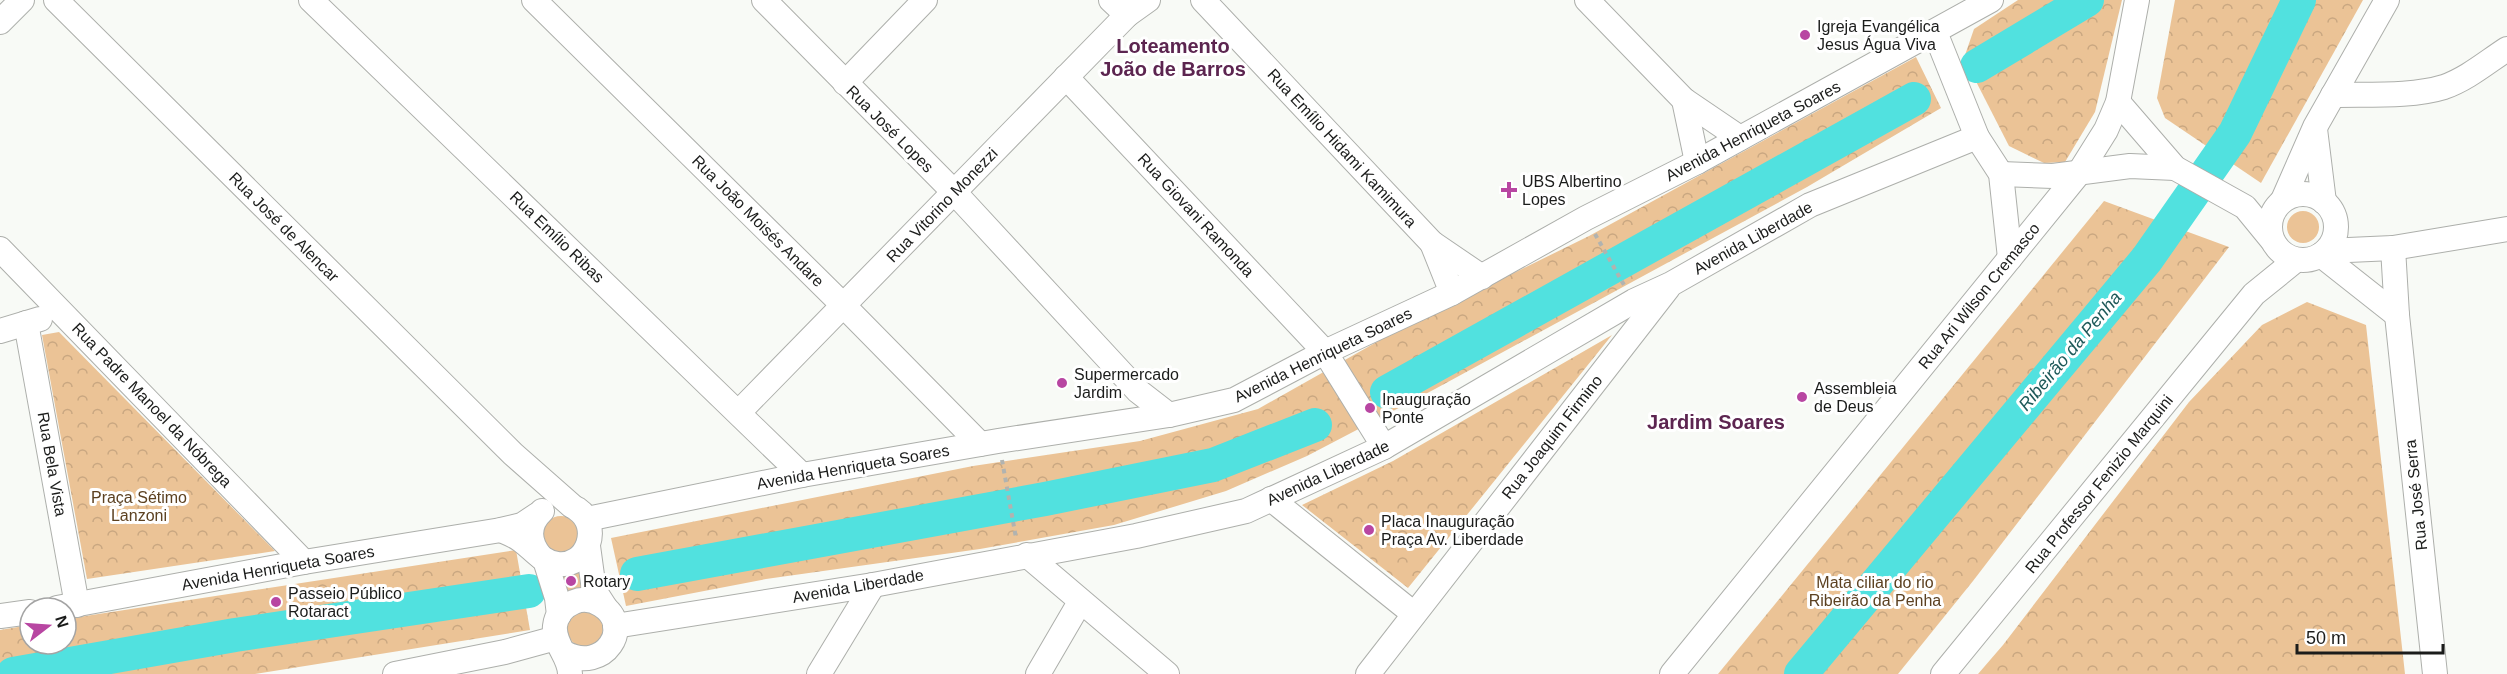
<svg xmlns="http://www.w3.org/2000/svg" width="2507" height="674" font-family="Arial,sans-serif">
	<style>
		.grass { fill: #ebc396 }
		.park { fill: url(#park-crowns) }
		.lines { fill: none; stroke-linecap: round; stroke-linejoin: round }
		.river { stroke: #51e1df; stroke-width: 34 }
		.minor-casing { stroke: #adafab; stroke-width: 26 }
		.path { stroke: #b1b3b0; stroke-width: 4; stroke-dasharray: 4.5 4.5; stroke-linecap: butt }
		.minor { stroke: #fff; stroke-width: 24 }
		.poi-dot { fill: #b846a2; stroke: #fff; stroke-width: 2 }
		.labels { text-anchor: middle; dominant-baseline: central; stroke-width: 6; stroke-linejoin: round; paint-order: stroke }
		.poi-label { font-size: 16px; fill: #1b1c1b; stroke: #fff; text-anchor: start }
		.street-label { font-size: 16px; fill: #1b1c1b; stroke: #fff }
		.park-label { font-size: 16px; fill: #5c4121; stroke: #fff }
		.water-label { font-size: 18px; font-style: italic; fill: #1e5959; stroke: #fff }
		.quarter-label { font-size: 20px; font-weight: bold; fill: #5c2550; stroke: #fff }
	</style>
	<defs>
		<pattern id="park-crowns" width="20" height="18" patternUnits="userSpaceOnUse" patternTransform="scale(1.5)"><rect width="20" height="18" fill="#ebc396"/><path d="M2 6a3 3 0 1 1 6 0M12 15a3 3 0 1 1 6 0" fill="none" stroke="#c9a781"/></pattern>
	</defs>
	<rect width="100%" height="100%" fill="#f8faf6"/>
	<g class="grass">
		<circle cx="2303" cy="227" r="16"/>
		<circle cx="561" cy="534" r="18"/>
		<polygon points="580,566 586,593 562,598 556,572"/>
		<circle cx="585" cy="629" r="18"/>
	</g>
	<g class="park">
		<polygon points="2018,0 2122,0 2095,112 2065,162 2044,163 2009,146 1964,58 1974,29"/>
		<polygon points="2175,0 2363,0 2261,183 2165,118 2157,98"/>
		<polygon points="1916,57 1941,108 1807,187 1435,389 1307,456 1226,491 1114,525 980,549 766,579 626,606 611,538 973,466 1140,441 1258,409 1398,330 1589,236"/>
		<polygon points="2104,201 2229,247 1973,581 1898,674 1718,674"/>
		<polygon points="2307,302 2366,325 2405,674 1978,674 2003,645 2189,402 2262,325"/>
		<polygon points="59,332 275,551 87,579 42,335"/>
		<polygon points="1612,335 1408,588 1302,505 1393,461"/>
		<polygon points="516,550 530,630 255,674 0,674 0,630 30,625 30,644 66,644 66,619"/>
	</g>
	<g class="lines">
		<g class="river">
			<polyline points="1977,66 2087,0"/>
			<polyline points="1387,392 1914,99"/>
			<polyline points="637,574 1045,499 1213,465 1315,425"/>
			<polyline points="13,674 235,635 529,591"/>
			<polyline points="1801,674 2147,259 2235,133 2299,0"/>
		</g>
		<g class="minor-casing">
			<g id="minor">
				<polyline points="56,0 513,454 572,506"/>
				<polyline points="311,0 802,475"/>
				<polyline points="534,0 843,305 980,444"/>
				<polyline points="764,0 955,193 1138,391 1169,415"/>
				<polyline points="1111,0 1127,15"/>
				<polyline points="1203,0 1432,243 1482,277"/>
				<polyline points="1587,0 1684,100 1740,138"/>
				<polyline points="0,22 22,0"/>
				<polyline points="1935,32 1977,137 2001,174 2010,258"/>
				<polyline points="1066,77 1325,352 1384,447"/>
				<polyline points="845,83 925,0"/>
				<path d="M2333 95C2367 94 2412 97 2444 87 2467 79 2487 62 2507 49"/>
				<polyline points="1684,100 1697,162"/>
				<polyline points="2118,102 2175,168 2245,207 2272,240"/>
				<polyline points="2315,129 2324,202"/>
				<polyline points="2001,174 2053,176 2130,166 2175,168"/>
				<circle cx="2303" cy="227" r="33"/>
				<polyline points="2283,200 2315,127 2387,0"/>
				<polyline points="1432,243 1452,293"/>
				<polyline points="2393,248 2397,315 2435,674"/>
				<polyline points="0,249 304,562"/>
				<polyline points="2326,251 2393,248 2507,229"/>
				<polyline points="2321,255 2397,315"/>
				<polyline points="26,323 77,605"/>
				<polyline points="0,331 40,319"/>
				<polyline points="739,412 1127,15 1148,0"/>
				<polyline points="1271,499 1414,614"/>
				<polyline points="587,519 802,475 998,441 1169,415 1234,400 1325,352 1452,293 1586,218 1697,162 1991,0"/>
				<path d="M501 530C508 533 516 536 522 541 533 549 542 562 557 564 588 568 602 526 577 509"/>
				<polyline points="588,546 594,590 605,607"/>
				<polyline points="1027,555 1167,674"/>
				<path d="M541 557C529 543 527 525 542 511"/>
				<polyline points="545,560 557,598 559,615"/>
				<polyline points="57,608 304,562 501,530 522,525 537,515"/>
				<polyline points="0,616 30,612"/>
				<polyline points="615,626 873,585 1136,536 1246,511 1384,447 1634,301 1671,284 1810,205 1977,137"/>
				<path d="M565 653C604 674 635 626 601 605 593 600 583 598 574 602 564 606 556 615 555 626 553 644 570 656 570 674"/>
				<polyline points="395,674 505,652 556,638"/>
				<polyline points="819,674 873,585"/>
				<polyline points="1038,674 1080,602"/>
				<polyline points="1368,674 1668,288"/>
				<polyline points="1672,674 2079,173 2106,130 2118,102 2137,0"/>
				<polyline points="1943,674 2254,294 2296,260"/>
			</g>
		</g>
		<g class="path">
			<polyline points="1595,234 1624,285"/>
			<polyline points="1002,460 1016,538"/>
		</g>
		<use href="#minor" class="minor"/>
	</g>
	<g class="poi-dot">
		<circle cx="1805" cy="35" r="6"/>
		<path d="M1506 181h6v6h6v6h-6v6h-6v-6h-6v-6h6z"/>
		<circle cx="1062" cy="383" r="6"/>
		<circle cx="1802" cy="397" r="6"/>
		<circle cx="1370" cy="408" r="6"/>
		<circle cx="1369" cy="530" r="6"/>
		<circle cx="571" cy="581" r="6"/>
		<circle cx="276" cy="602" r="6"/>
	</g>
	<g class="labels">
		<g class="poi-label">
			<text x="1817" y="26">Igreja Evangélica<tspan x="1817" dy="18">Jesus Água Viva</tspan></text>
			<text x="1522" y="181">UBS Albertino<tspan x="1522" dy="18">Lopes</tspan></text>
			<text x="1074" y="374">Supermercado<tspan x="1074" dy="18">Jardim</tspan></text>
			<text x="1814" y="388">Assembleia<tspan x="1814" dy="18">de Deus</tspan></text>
			<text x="1382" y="399">Inauguração<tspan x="1382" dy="18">Ponte</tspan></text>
			<text x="1381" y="521">Placa Inauguração<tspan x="1381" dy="18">Praça Av. Liberdade</tspan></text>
			<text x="583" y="581">Rotary</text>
			<text x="288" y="593">Passeio Público<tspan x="288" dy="18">Rotaract</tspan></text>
		</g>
		<g class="street-label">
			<text transform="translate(890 129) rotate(45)">Rua José Lopes</text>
			<text transform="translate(1753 131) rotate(-28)">Avenida Henriqueta Soares</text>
			<text transform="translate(1342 148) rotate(47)">Rua Emílio Hidami Kamimura</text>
			<text transform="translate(942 205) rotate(-46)">Rua Vitorino Monezzi</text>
			<text transform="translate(1196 215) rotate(47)">Rua Giovani Ramonda</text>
			<text transform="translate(758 221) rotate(45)">Rua João Moisés Andare</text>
			<text transform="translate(284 227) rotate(45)">Rua José de Alencar</text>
			<text transform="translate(557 237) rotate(44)">Rua Emílio Ribas</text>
			<text transform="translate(1753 238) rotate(-29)">Avenida Liberdade</text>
			<text transform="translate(1979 296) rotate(-51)">Rua Ari Wilson Cremasco</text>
			<text transform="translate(1323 355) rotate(-26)">Avenida Henriqueta Soares</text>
			<text transform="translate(152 405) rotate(46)">Rua Padre Manoel da Nóbrega</text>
			<text transform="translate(1552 437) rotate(-52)">Rua Joaquim Firmino</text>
			<text transform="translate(52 464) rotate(80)">Rua Bela Vista</text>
			<text transform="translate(853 467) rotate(-10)">Avenida Henriqueta Soares</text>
			<text transform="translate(1328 473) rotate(-25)">Avenida Liberdade</text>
			<text transform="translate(2099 484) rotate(-51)">Rua Professor Fenizio Marquini</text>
			<text transform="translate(2416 495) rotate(-96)">Rua José Serra</text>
			<text transform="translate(278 568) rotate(-10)">Avenida Henriqueta Soares</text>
			<text transform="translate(858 586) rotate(-10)">Avenida Liberdade</text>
		</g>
		<g class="park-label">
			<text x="139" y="497">Praça Sétimo<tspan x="139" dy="18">Lanzoni</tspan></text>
			<text x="1875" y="582">Mata ciliar do rio<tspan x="1875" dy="18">Ribeirão da Penha</tspan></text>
		</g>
		<g class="water-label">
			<text transform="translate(2070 351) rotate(-50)">Ribeirão da Penha</text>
		</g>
		<g class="quarter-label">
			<text x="1173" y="46">Loteamento<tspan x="1173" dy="23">João de Barros</tspan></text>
			<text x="1716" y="422">Jardim Soares</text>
		</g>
	</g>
	<g transform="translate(48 626) rotate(73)"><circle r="28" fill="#ffffff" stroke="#a4a4a4" stroke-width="1.5"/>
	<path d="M0-4.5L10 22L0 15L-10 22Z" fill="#b846a2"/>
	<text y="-9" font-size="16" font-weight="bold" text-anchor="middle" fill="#1b1c1b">N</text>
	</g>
	<path d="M2297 644v9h146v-9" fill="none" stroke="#1b1c1b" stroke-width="3"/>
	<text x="2306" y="644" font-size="18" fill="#1b1c1b" stroke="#ffffff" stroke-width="4.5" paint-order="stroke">50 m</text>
</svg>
